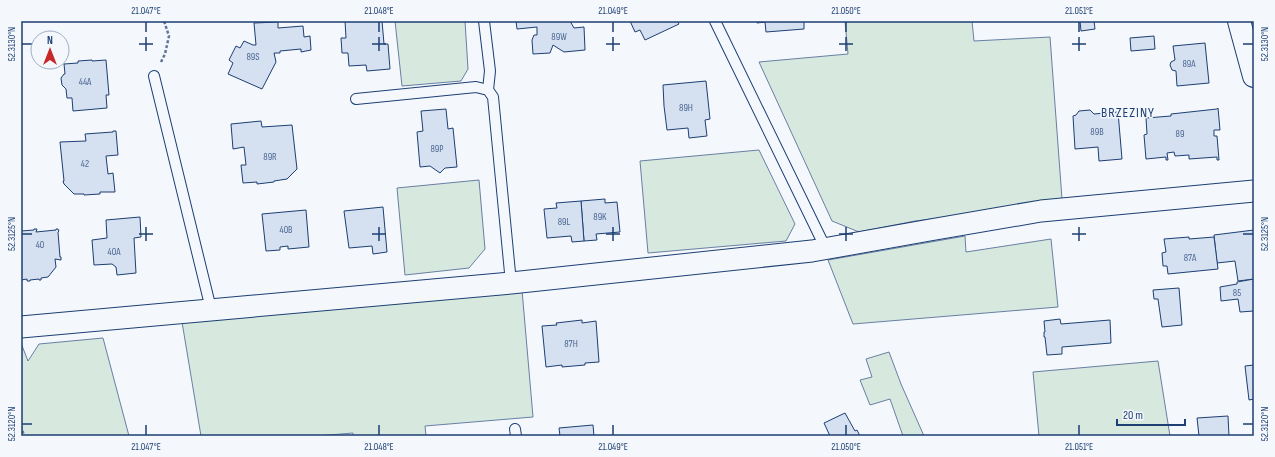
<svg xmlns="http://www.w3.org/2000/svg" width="1275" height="457" font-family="'Sofia Sans Condensed',sans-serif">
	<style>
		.green { fill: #d7e8df; stroke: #687fa3 }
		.building { fill: #d5e0f0; stroke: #1d3f73 }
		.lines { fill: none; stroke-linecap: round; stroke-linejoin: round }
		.lane-casing { stroke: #1d3f73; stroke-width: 12 }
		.street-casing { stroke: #1d3f73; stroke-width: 23 }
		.secondary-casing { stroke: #1d3f73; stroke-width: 24 }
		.path { stroke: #5e769c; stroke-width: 2.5; stroke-dasharray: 3 2; stroke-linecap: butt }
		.lane { stroke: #f4f7fb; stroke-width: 10 }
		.street { stroke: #f4f7fb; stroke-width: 21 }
		.secondary { stroke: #f4f7fb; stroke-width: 22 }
		.ticks { fill: none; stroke: #1d3f73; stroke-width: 1.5 }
		.labels { text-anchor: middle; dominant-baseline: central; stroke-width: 3; stroke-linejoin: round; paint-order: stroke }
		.number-label { font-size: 10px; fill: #4b6792 }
		.quarter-label { font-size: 14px; letter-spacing: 1px; fill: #1d3f73; stroke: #f4f7fb }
		.neatline { fill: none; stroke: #1d3f73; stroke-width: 1.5 }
		.ticks-label { font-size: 10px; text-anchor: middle; fill: #1d3f73 }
	</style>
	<rect width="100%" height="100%" fill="#f4f7fb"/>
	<g class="green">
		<polygon points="395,21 465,21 468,69 461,81 402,86"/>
		<polygon points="845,21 972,21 974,41 1050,37 1062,199 988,212 915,221 859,232 832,221 759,62 848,54"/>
		<polygon points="759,150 795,224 786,241 648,253 640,161"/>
		<polygon points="479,180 485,249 469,268 405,275 397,188"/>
		<polygon points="965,236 966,252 1051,239 1058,307 853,324 828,260"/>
		<polygon points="522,290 533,417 425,426 426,436 353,436 353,433 317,436 201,436 182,322"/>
		<polygon points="103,338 129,436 21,436 21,343 28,361 39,344"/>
		<polygon points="889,352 901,384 924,436 903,436 890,399 870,405 860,380 872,377 866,359"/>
		<polygon points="1158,361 1170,436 1039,436 1033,372"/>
	</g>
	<g class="building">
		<polygon points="345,21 382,21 384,44 388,44 390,69 367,71 366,65 349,66 348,53 342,53 341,38 346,38"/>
		<polygon points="516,21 570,21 574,28 584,27 585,50 564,52 553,45 550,53 533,54 532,40 534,35 537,35 537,27 517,29"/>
		<polygon points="630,21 677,21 679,24 645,40 640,30 635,32"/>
		<polygon points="757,21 804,21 804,29 766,32 765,22 757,23"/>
		<polygon points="1080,21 1094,21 1095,29 1081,31"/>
		<polygon points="278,22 278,28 303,26 304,37 310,36 311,50 301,52 301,49 280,51 280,53 274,53 276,62 262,89 228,74 233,63 229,60 236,46 240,48 244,41 253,45 256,45 254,23"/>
		<polygon points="1154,36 1155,49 1131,51 1130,38"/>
		<polygon points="1205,43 1209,83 1177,86 1176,71 1172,70 1170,65 1171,62 1175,60 1173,46"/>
		<polygon points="92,60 92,61 106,60 109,95 106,95 107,108 73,111 72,98 67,98 66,89 62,85 61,78 64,74 65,74 64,64 78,63 78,61"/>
		<polygon points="706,81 710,119 705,120 707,136 689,138 688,128 667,130 664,106 663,85"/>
		<polygon points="1218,108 1220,130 1214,130 1214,136 1217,136 1219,160 1217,160 1217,157 1189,159 1189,155 1175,156 1174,152 1167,153 1168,160 1166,160 1166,157 1146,159 1144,135 1147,134 1146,118 1171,116 1171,114 1217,109"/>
		<polygon points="446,109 448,129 453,128 457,167 445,168 440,173 430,166 420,167 417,132 423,131 421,111"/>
		<polygon points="1090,110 1094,114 1118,112 1122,159 1099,161 1098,147 1075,149 1073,116 1076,115 1079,111"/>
		<polygon points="261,121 262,127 292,125 297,169 287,179 274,181 274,182 257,184 257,182 243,183 241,165 246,165 244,147 233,149 231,124"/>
		<polygon points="113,131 116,131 118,155 106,156 108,174 113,173 115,192 100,192 100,194 84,195 84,194 74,194 64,184 63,181 64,181 60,142 86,141 85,134 113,132"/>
		<polygon points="605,199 605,203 617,202 620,232 596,234 597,240 584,241 581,201"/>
		<polygon points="581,201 584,241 572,242 571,236 547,238 544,209 557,208 556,203"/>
		<polygon points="383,207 387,252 373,254 372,246 349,248 344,211"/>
		<polygon points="306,210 309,247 288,249 288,246 280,247 280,250 266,251 262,214"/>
		<polygon points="140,217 141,237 134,238 136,273 117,275 116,267 112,264 94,265 92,240 107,238 106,220"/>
		<polygon points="34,229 37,229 36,232 56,230 56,229 58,229 59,231 58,232 60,257 61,257 61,260 55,259 56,267 48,277 41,278 41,280 39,280 39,279 30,280 30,281 27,281 27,279 21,280 21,231 34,230"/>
		<polygon points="1254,230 1254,279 1238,281 1235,261 1217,263 1214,235"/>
		<polygon points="1189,237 1189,239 1214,237 1218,269 1168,274 1167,266 1163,266 1162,253 1166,252 1164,239"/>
		<polygon points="1254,279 1254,311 1240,312 1238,299 1221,301 1220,287 1237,284 1237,282"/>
		<polygon points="1179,288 1182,325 1162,327 1158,299 1154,299 1153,290"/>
		<polygon points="1060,319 1061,324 1110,320 1111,343 1062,347 1062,354 1047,355 1045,337 1044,337 1044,332 1045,332 1044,321"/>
		<polygon points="582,320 582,323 596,321 599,362 585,363 585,365 562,367 562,365 546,367 542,326 557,325 556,323"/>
		<polygon points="1254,365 1254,399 1249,400 1245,366"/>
		<polygon points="845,413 855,431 857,430 860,436 830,436 824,423"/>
		<polygon points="1228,416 1229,436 1199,436 1197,418"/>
		<polygon points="593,425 594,436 560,436 559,428"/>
	</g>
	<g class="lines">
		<g class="lane-casing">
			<g id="lane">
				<polyline points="484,21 490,71 488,90"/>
				<polyline points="715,21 826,249"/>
				<polyline points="154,76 211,309"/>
				<polyline points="356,99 476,87 488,90 493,97 511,283"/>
				<polyline points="515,429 516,436"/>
			</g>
		</g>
		<g class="street-casing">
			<polyline id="street" points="21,327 511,283 812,251 930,230 1041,211 1254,191"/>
		</g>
		<g class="secondary-casing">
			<polyline id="secondary" points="1239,21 1254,76"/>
		</g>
		<g class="path">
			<polyline points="161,62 165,54 169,36 164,21"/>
			<polyline points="21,426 24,436"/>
		</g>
		<use href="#lane" class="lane"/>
		<use href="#street" class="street"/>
		<use href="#secondary" class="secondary"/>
	</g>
	<path class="ticks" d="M146 22V32M379 22V32M613 22V32M846 22V32M1079 22V32M146 37V51M379 37V51M613 37V51M846 37V51M1079 37V51M22 44H32M139 44H153M372 44H386M606 44H620M839 44H853M1072 44H1086M1243 44H1253M146 227V241M379 227V241M613 227V241M846 227V241M1079 227V241M22 234H32M139 234H153M372 234H386M606 234H620M839 234H853M1072 234H1086M1243 234H1253M22 424H32M1243 424H1253M146 425V435M379 425V435M613 425V435M846 425V435M1079 425V435"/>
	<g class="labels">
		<g class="number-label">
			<text x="559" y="37">89W</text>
			<text x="253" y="57">89S</text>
			<text x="1189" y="64">89A</text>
			<text x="85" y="82">44A</text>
			<text x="686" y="108">89H</text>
			<text x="1097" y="132">89B</text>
			<text x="1180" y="134">89</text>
			<text x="437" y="149">89P</text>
			<text x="270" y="157">89R</text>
			<text x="85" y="164">42</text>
			<text x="600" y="217">89K</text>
			<text x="564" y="222">89L</text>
			<text x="286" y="230">40B</text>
			<text x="40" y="245">40</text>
			<text x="114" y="252">40A</text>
			<text x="1190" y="258">87A</text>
			<text x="1237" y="293">85</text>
			<text x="571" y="344">87H</text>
		</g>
		<g class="quarter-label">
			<text x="1128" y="112">BRZEZINY</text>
		</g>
	</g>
	<rect width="1275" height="457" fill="none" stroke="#f4f7fb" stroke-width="44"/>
	<g transform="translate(50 50)"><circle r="19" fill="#f4f7fb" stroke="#9eadc5"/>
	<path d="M0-3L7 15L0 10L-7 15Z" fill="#c62828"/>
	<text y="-6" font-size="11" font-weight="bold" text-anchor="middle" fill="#1d3f73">N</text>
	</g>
	<path d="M1117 419v6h68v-6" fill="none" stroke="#1d3f73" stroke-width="2"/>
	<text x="1123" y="419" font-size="12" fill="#1d3f73" stroke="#f4f7fb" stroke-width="3" paint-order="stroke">20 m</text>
	<rect x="22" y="22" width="1231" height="413" class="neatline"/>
	<g class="ticks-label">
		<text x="146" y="14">21.047°E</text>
		<text x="379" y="14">21.048°E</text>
		<text x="613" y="14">21.049°E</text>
		<text x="846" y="14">21.050°E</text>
		<text x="1079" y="14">21.051°E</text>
		<text transform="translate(11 44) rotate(-90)" y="4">52.3130°N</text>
		<text transform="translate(1264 44) rotate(-90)" y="4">52.3130°N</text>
		<text transform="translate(11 234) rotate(-90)" y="4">52.3125°N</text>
		<text transform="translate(1264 234) rotate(-90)" y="4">52.3125°N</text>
		<text transform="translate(11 424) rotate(-90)" y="4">52.3120°N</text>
		<text transform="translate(1264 424) rotate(-90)" y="4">52.3120°N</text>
		<text x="146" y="450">21.047°E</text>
		<text x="379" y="450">21.048°E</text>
		<text x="613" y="450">21.049°E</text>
		<text x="846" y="450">21.050°E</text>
		<text x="1079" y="450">21.051°E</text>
	</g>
</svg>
